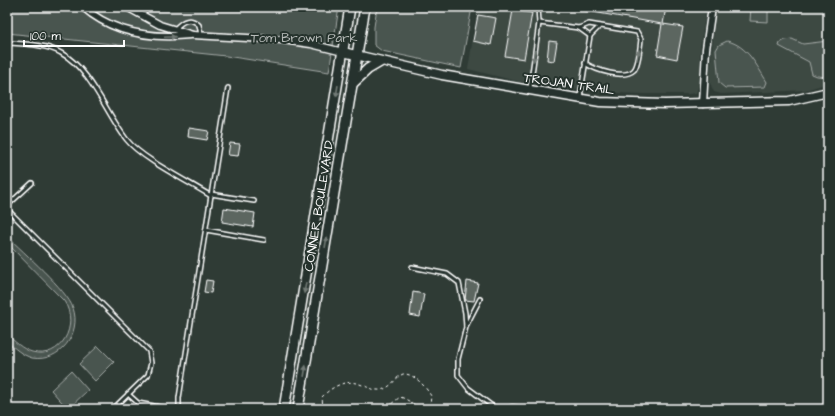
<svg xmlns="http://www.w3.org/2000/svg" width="835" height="416" font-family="'Architects Daughter',sans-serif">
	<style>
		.built { fill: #3c4842 }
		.green { fill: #4a544f; stroke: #a4aaa7 }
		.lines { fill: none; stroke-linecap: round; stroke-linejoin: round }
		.stream { stroke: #a9afac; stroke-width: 2 }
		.building { fill: #5b6661; stroke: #fff }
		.service-casing { stroke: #fff; stroke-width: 6 }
		.minor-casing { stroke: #fff; stroke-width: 9 }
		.tertiary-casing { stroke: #fff; stroke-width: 11 }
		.secondary-casing { stroke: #fff; stroke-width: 12 }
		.path { stroke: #fff; stroke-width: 1; stroke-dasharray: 3 3; stroke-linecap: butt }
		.service { stroke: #26332d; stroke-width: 3 }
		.minor { stroke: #26332d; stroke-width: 6 }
		.tertiary { stroke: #26332d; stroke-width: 8 }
		.secondary { stroke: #26332d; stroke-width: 9 }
		.oneway { fill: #727a76 }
		.labels { text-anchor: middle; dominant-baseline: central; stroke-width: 4; stroke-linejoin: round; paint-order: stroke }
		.park-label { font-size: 13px; fill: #b7bbb9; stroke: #26332d }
		.street-label { font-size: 13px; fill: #fff; stroke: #26332d }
	</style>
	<rect width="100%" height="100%" fill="#2f3b35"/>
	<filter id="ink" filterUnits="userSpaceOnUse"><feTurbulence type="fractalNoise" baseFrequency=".025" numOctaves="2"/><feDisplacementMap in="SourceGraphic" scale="8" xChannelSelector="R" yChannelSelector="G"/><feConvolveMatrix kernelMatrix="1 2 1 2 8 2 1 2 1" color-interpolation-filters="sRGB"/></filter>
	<g filter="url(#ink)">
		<g class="built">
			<polygon points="478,7 707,7 700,48 700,84 696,93 689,94 644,94 591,92 520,82 468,69"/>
			<polygon points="716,7 828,7 828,83 806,90 788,91 721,94 714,92 709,81"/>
		</g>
		<g class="green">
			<polygon points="7,7 339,7 329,72 226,56 7,33"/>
			<polygon points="377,7 472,7 461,68 382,51 374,45 374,27"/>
			<polygon points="751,7 768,8 768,22 750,21"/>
			<polygon points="792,39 803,44 828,41 828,77 817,76 812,74 809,62 779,46 780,43 785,40"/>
			<path d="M727 41C747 45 757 66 767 82L765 87 725 88 719 83 716 50 719 45Z"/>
			<path d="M7 236C23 252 67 290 73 308 82 333 60 363 32 358 22 355 14 348 7 341V334C14 341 22 349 32 352 61 360 80 325 64 301L7 243Z"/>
			<polygon points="98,346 114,362 95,381 79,364"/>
			<polygon points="71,371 88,390 68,409 51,390"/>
		</g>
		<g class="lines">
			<polyline class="stream" points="821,7 828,9"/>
		</g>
		<g class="building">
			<polygon points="581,7 666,7 663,24 683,27 677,59 657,55 662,24 581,10"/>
			<polygon points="513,10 532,13 524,59 505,56"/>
			<polygon points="478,15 496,18 491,45 473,41"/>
			<polygon points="549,41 557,42 554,61 547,60"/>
			<polygon points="189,128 209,131 207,140 188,137"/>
			<polygon points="230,143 240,144 238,156 228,155"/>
			<polygon points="224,208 255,213 253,227 222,222"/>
			<polygon points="206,280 213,281 211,293 204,292"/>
			<polygon points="467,281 478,283 474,301 465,300"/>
			<polygon points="413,292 424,294 420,317 410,315"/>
		</g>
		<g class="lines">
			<g class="service-casing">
				<g id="service">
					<path d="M539 23 579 28 589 24 637 32 641 39C640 47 639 64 634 70 624 80 595 70 585 63"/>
					<polyline points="579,28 590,36"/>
					<path d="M175 29C183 20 190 17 199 25L201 35"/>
					<path d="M7 43C24 44 46 44 61 53 91 69 107 115 127 140 142 159 189 182 211 196"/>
					<polyline points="530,88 539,23 538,7"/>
					<polyline points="580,97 590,36 600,26"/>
					<polyline points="211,194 254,201"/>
					<polyline points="7,206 32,183"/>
					<polyline points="7,209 149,351 151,363 148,375 113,409"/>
					<polyline points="206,230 264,240"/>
					<polyline points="412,267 447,274 459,283 465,313 466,327 458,359 458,375 468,388 496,409"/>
					<polyline points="466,326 480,299"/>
					<polyline points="128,394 138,403 170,409"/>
					<polyline points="179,409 179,398 228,88"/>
					<polyline points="506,409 512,407 525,409"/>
				</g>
			</g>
			<g class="minor-casing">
				<g id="minor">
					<path d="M83 7C113 33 151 39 190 35"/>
					<polyline points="127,7 160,25 193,35 283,40 311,44 343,52"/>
					<polyline points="703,104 706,49 712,7"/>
				</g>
			</g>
			<g class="tertiary-casing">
				<polyline id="tertiary" points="343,52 442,75 600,102 665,104 789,101 828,92"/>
			</g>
			<g class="secondary-casing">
				<g id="secondary">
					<polyline points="352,84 368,69 380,62"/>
					<polyline points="284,409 350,7"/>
					<polyline points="298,409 365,7"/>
				</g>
			</g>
			<g class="path">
				<path d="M323 409 322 397C330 388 344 380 356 383 365 385 372 391 381 390 393 387 394 378 403 374 414 373 426 387 431 396L430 405C423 415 410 399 400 397L385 409"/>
				<polyline points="355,409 362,405 371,409"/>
			</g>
			<use href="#service" class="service"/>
			<use href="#minor" class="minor"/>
			<use href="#tertiary" class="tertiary"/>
			<use href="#secondary" class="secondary"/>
		</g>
		<defs><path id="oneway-solid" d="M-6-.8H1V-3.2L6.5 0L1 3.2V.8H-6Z"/></defs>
		<g class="oneway">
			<use href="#oneway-solid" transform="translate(170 37) rotate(-3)"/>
			<use href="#oneway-solid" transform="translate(638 55) rotate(-78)"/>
			<use href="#oneway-solid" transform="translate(534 56) rotate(98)"/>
			<use href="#oneway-solid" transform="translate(337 91) rotate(99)"/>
			<use href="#oneway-solid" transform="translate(326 242) rotate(-81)"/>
			<use href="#oneway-solid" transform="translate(305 288) rotate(100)"/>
			<use href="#oneway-solid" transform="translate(305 371) rotate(-81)"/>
		</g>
	</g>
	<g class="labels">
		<g class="park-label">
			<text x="304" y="38">Tom Brown Park</text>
		</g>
		<g class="street-label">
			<text transform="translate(569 84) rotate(8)">TROJAN TRAIL</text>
			<text transform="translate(319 206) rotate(-81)">CONNER BOULEVARD</text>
		</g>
	</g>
	<rect width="835" height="416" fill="none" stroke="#26332d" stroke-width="24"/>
	<rect x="12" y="12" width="811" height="392" fill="none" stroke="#fff" stroke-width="1.5" filter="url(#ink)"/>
	<path d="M24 40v6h100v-6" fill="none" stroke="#ffffff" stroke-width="2"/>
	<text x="30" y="40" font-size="12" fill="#ffffff" stroke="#26332d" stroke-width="3" paint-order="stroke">100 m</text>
</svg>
